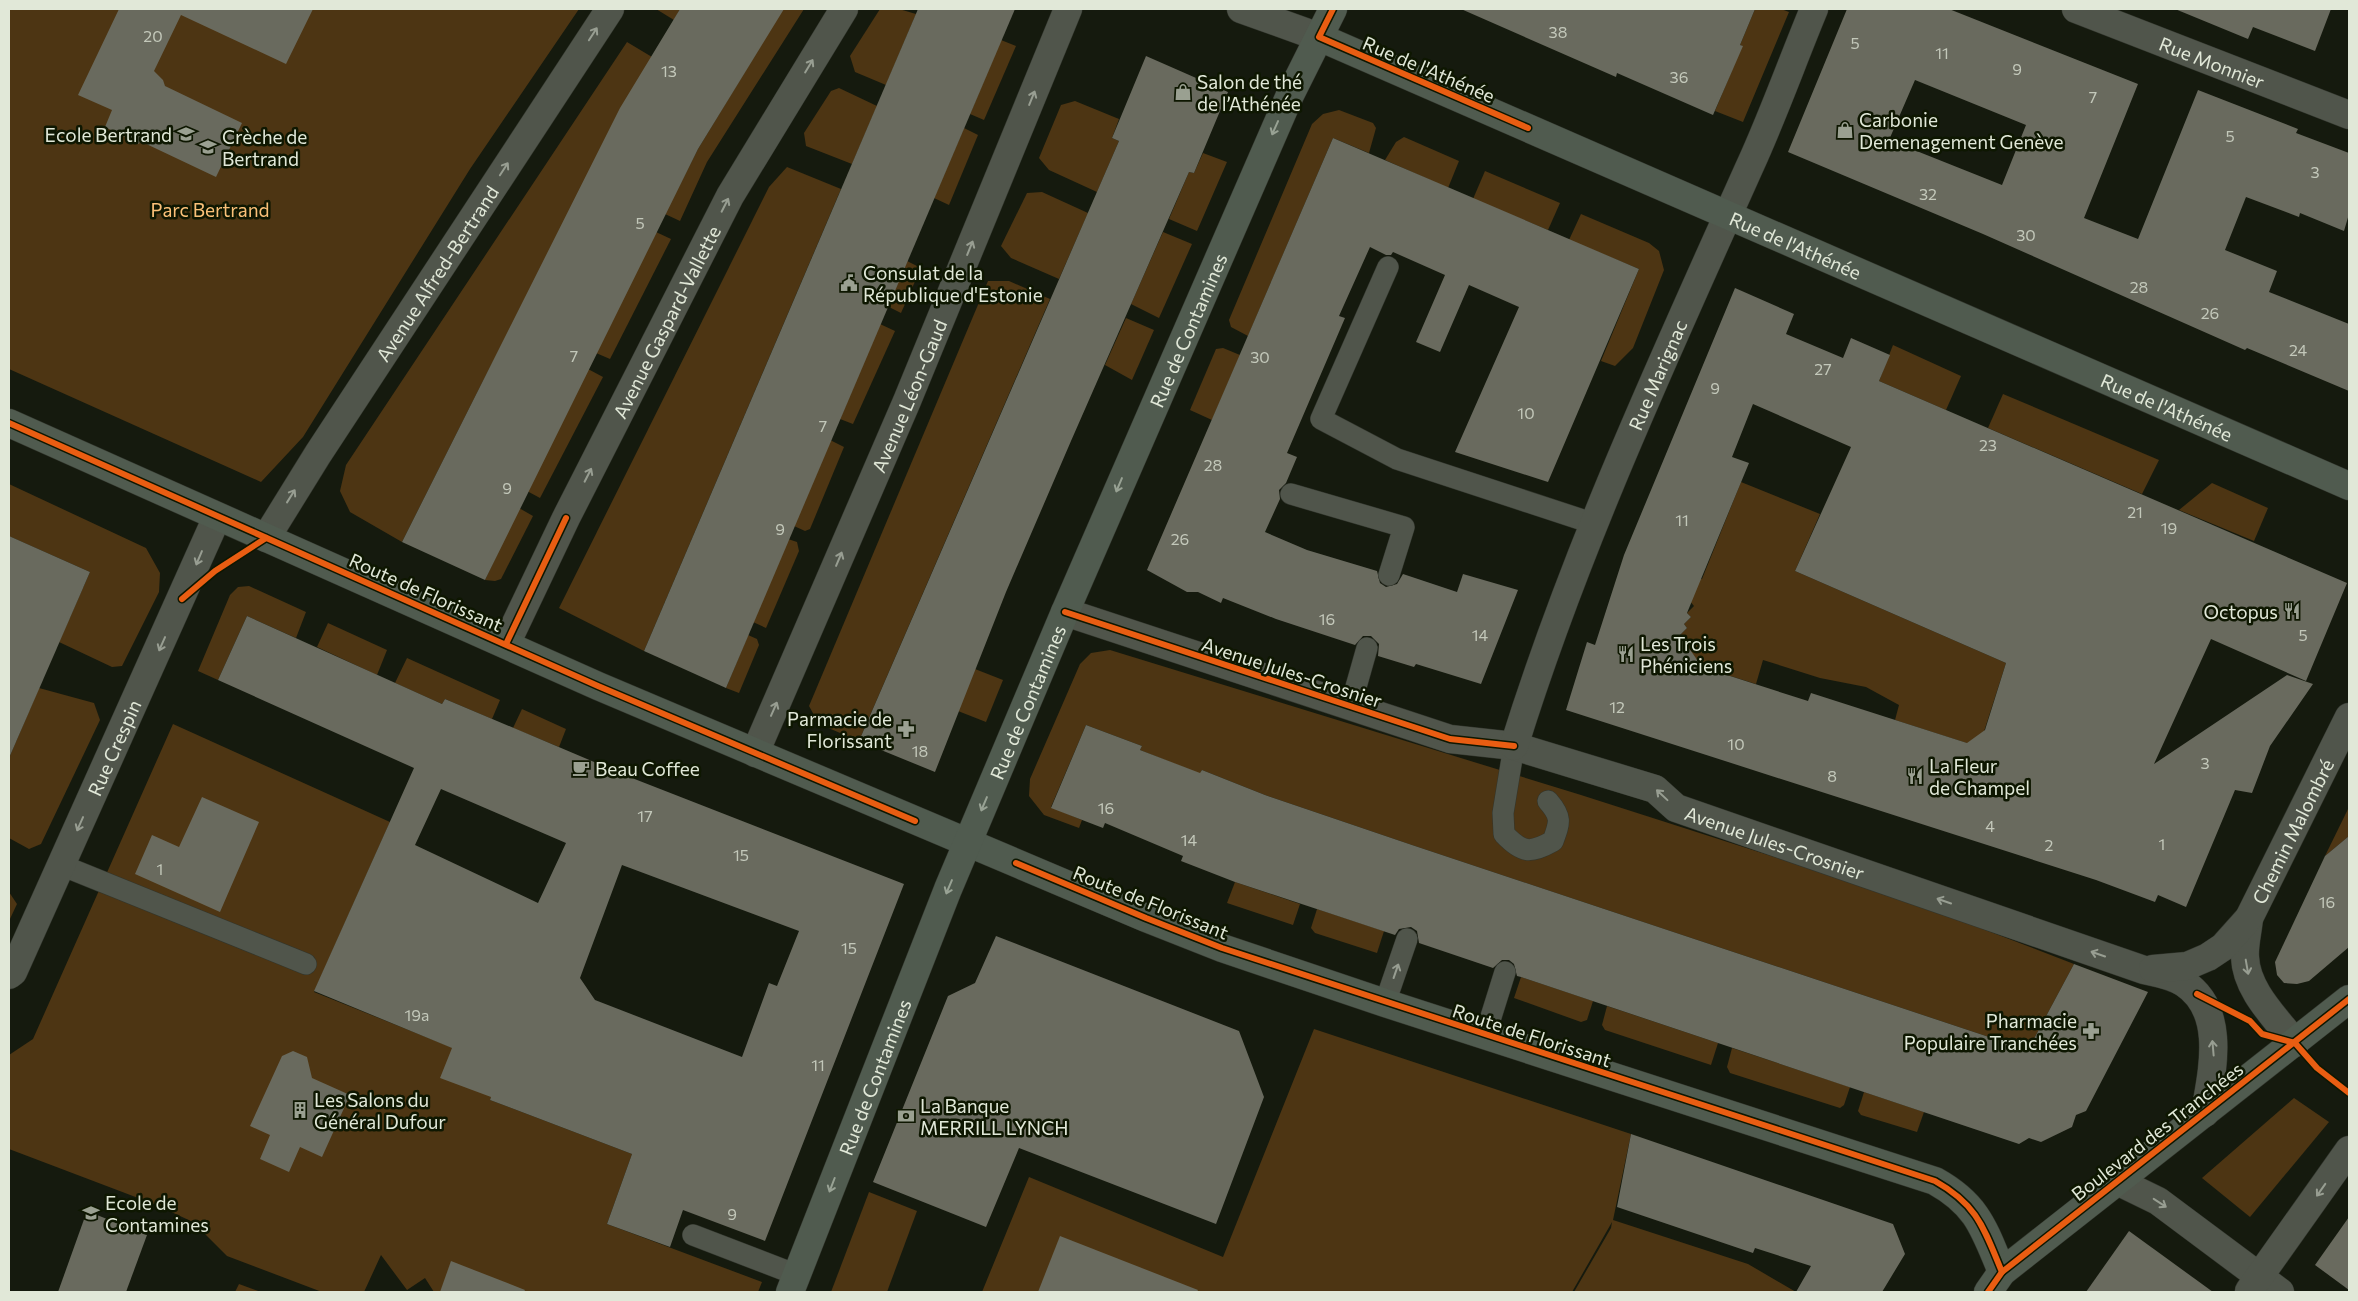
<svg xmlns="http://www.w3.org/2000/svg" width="2358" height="1301" font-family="Commissioner,sans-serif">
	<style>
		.green { fill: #4d3513 }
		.building { fill: #696a5e; fill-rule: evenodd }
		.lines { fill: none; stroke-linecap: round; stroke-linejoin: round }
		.lane-casing { stroke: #32362d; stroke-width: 22 }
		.street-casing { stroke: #32362d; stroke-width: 29 }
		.secondary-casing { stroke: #32362d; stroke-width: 29 }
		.lane { stroke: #50554b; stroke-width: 21 }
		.street { stroke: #50554b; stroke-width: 28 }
		.secondary { stroke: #505b4f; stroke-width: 28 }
		.cycleway-casing { stroke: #0e1701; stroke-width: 9 }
		.cycleway { stroke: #e95d12; stroke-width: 6 }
		.oneway { stroke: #989e92 }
		.oneway2 { stroke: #98a294 }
		.labels { text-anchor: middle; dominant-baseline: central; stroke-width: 5; stroke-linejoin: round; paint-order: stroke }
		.number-label { font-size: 16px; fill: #c3c8ba }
		.street-label { font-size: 19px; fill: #e1e8d8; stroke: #0e1701 }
		.poi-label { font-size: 19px; fill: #e1e8d8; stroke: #0e1701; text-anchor: start }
		.park-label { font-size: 19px; fill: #fac078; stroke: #0e1701 }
	</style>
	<rect width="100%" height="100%" fill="#151a0e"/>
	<g class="green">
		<polygon points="9,9 579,9 470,169 303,437 261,482 9,369"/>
		<polygon points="656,9 680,9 674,20"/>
		<polygon points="783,9 804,9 707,162 680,221 665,214 698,149"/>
		<polygon points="880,9 899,9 916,14 886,85 855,72 850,56"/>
		<polygon points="1755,9 1781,9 1789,12 1743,122 1715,111 1742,46 1740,45"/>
		<polygon points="1001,40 1016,46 984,120 970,114"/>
		<polygon points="627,42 652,57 483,381 402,542 350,512 340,491 346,465"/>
		<polygon points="839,88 877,106 852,164 806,146 804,133 831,91"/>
		<polygon points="1075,101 1119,119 1112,138 1119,141 1097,192 1049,170 1039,158 1061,105"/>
		<polygon points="1339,110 1373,123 1376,128 1369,153 1333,138 1248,336 1231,327 1229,320 1312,124 1323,114"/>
		<polygon points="964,128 978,135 949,205 934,198"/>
		<polygon points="1404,137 1459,161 1448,188 1385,160 1396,142"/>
		<polygon points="1203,153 1227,162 1197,231 1169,219 1189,172 1194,173"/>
		<polygon points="787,167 841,189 644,651 559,608 769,187"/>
		<polygon points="1485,171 1560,203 1548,230 1473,199"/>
		<polygon points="1042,192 1088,213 1059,279 1011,258 1001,246 1027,193"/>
		<polygon points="1581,214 1649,243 1659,251 1664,270 1633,348 1615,366 1601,361 1639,269 1569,240"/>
		<polygon points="656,232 671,239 610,359 596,353"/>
		<polygon points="1163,232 1192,244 1159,318 1131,304"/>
		<polygon points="907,261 921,268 901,313 887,306"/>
		<polygon points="988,281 1009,281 1050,299 859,741 819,724 809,706"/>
		<polygon points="1126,318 1154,330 1132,380 1105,365"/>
		<polygon points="880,324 895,331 853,424 840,419"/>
		<polygon points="1893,345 1961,376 1946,410 1879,381"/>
		<polygon points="1223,348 1240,355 1212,420 1190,410 1216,349"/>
		<polygon points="588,369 603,377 540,498 527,491"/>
		<polygon points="2003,394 2159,460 2142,494 1988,428"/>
		<polygon points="830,440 844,447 810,529 805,531 794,526"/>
		<polygon points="1741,482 1820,514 1795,571 2006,663 1979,747 1895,720 1899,705 1866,687 1820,678 1763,660 1756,684 1724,674 1721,685 1680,651 1680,635 1687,628 1684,624 1691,617 1687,613 1694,606 1689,600 1697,578 1702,579"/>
		<polygon points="2212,483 2268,508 2254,541 2179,510"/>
		<polygon points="9,484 146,548 160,573 159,592 122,666 112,667 59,642 90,572 11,537 9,542"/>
		<polygon points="519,508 533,516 501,579 495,581 485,580"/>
		<polygon points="788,539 797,542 799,551 766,628 753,622"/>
		<polygon points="249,586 306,612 296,638 247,616 218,680 198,671 230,595 238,587"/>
		<polygon points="328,623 387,650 377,675 317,647"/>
		<polygon points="748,635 757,639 759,645 739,693 726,688"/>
		<polygon points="1110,650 1581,795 1984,924 1983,929 2074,964 2028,1050 1412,845 1265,795 1202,770 1200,774 1140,750 1142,746 1086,725 1051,807 1082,820 1079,828 1044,815 1029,796 1030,779 1080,664 1091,653"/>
		<polygon points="407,658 500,700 492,719 445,699 442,704 395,683"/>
		<polygon points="975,669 1003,680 986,722 958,711"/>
		<polygon points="39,688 94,703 100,720 41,844 29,849 9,838 9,758"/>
		<polygon points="522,709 566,729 559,747 513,728"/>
		<polygon points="173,724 390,822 314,992 503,1068 490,1100 632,1154 607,1224 762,1282 758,1292 434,1292 425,1278 407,1290 381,1255 364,1292 322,1292 227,1256 193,1222 154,1204 9,1149 9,1055 33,1039"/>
		<polygon points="2349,807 2349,836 2325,856"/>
		<polygon points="1235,882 1300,904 1293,925 1227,903"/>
		<polygon points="9,892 17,904 9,921"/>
		<polygon points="1317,909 1384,931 1377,953 1315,933 1311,928"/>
		<polygon points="1521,977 1593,1001 1587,1020 1581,1022 1514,998"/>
		<polygon points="1607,1006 1718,1043 1711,1065 1605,1030 1602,1025"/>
		<polygon points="1314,1029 1631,1134 1613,1220 1748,1264 1796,1292 1574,1292 1611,1228 1612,1222 1572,1292 982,1292 1029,1177 1223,1257"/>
		<polygon points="1732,1048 1850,1087 1844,1105 1840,1108 1730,1073 1727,1067"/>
		<polygon points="1864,1092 1924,1112 1917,1132 1861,1115 1858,1111"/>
		<polygon points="2294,1098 2329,1122 2250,1217 2202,1178"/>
		<polygon points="869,1192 917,1211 887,1292 831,1292"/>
		<polygon points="239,1284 261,1292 235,1292"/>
	</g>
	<g class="building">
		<polygon points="119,9 313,9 286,64 181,15 154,71 163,80 165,86 242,123 216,177 140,141 139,144 105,127 112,110 78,95"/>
		<polygon points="680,9 784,9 698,149 485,580 402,542 620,108"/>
		<polygon points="918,9 1015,9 726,688 644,651"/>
		<polygon points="1461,9 1755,9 1740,45 1743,46 1713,115 1617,73 1616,77"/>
		<path d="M1847 9H1949L2138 84 2084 218 2138 239 2198 90 2298 129 2296 133 2349 153V214L2344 231 2300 213 2299 217 2246 197 2225 250 2277 271 2269 292 2349 324V391L2247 348 2245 350 1983 234 1788 152ZM1915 80 2026 125 2002 185 1889 140Z"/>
		<polygon points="2175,9 2331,9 2315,51 2253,27 2248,39"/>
		<polygon points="1146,56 1228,92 1194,173 1189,172 1071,441 1006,592 935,772 859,741 1119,141 1112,138"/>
		<polygon points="1333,138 1639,269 1548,482 1455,452 1519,307 1469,285 1440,352 1416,342 1445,275 1393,252 1391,255 1386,255 1370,247 1339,316 1345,318 1287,453 1297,457 1286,483 1279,490 1280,499 1265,532 1307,550 1377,571 1380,583 1386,587 1397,584 1403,574 1457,592 1463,574 1518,590 1481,684 1416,664 1414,667 1378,656 1379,644 1371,636 1363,636 1355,645 1276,619 1223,598 1221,603 1198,592 1187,592 1147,570"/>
		<path d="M1735 288 1794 314 1786 334 1843 358 1851 338 1890 355 1879 381 2347 583 2306 681 2211 639 2154 764 2287 675 2313 684 2270 746 2252 793 2235 790 2186 907 2158 895 2155 902 2096 880 1566 710 1587 642 1595 645 1624 555ZM1753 404 1851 447 1795 571 2006 663 1985 730 1967 743 1811 693 1808 701 1702 667 1680 635 1687 628 1684 624 1691 617 1687 613 1749 463 1732 457Z"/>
		<polygon points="9,536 90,572 9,758"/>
		<path d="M247 616 442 704 445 699 632 778 904 884 765 1241 683 1210 670 1247 607 1224 632 1154 490 1100 491 1097 440 1078 452 1048 314 991 414 768 218 680ZM441 789 566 843 538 903 415 845ZM622 865 799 931 777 986 769 983 742 1057 595 1000 580 978Z"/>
		<polygon points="1086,725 1142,746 1140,750 1200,773 1202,770 1265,795 1412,845 2028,1050 2074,964 2148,992 2086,1111 2076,1115 2072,1127 2041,1142 2029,1138 2019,1144 1521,977 1517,976 1514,964 1509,960 1502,960 1493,968 1419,943 1417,931 1411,927 1399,929 1395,935 1235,882 1181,861 1183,856 1105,823 1103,828 1051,808"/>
		<polygon points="202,797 259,822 220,912 135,874 152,835 179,847"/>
		<polygon points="2349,836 2349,947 2309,981 2297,984 2284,983 2277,975 2275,962 2325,856"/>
		<polygon points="996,936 1239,1031 1264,1097 1216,1224 1019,1148 986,1227 873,1182 948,996 975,983"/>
		<polygon points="293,1051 307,1057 312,1078 350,1095 322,1157 300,1147 289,1172 260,1159 270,1135 250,1126 282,1056"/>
		<polygon points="1631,1134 1893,1224 1905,1254 1882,1292 1796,1292 1811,1266 1755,1248 1753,1253 1617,1207"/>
		<polygon points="87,1211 147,1235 126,1292 58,1292"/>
		<polygon points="2349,1217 2349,1290 2315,1265"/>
		<polygon points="2129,1231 2213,1292 2086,1292"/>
		<polygon points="1060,1236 1198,1290 1197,1292 1038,1292"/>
		<polygon points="451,1261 525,1290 524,1292 440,1292"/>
	</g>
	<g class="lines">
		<g class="lane-casing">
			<g id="lane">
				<polyline points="1388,267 1321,419 1397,459 1595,524"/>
				<polyline points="1291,494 1404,527 1389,575"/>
				<polyline points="1350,708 1367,648"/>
				<path d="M1514 746 1503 813 1504 834C1522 853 1530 854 1553 841 1560 822 1562 817 1548 801"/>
				<polyline points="61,865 306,964"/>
				<polyline points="1385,1003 1407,939"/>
				<polyline points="1485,1036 1505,972"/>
				<polyline points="693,1235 797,1275"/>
			</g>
		</g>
		<g class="street-casing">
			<g id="street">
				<polyline points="1241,9 1319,37"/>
				<path id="s1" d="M2076 9 2349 115"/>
				<path id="s2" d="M266 538 318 454 610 9"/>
				<path id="s3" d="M1065 612 1450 739 1514 746 1655 789 1676 808 2144 970C2158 973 2172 975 2184 983 2227 1011 2212 1072 2205 1113"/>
				<path id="s4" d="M506 644 566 518 730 196 844 9"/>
				<path id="s5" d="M1514 746C1576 547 1664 358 1749 168 1773 116 1792 62 1814 9"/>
				<path id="s6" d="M755 753 907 401 1068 9"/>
				<path d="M2249 918C2248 931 2244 945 2245 957 2246 990 2276 1018 2295 1043"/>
				<path id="s7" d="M2153 969 2187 966 2208 957 2223 947 2249 918 2349 717"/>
				<path id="s8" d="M9 975 13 972 217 517"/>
				<polyline points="2117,1181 2158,1201 2280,1292"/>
				<polyline points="2249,1291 2349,1150"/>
			</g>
		</g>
		<g class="secondary-casing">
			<g id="secondary">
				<path id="s9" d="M1319 37 2349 486"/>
				<path d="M9 423 598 686 1146 918 1222 948 1385 1003 1935 1181C1978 1205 1984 1229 2002 1272"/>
				<path id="s10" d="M790 1292 948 889 1065 612 1290 95 1333 9"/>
				<polyline points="1988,1292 2002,1272 2349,999"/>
			</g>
		</g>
		<use href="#lane" class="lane"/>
		<use href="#street" class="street"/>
		<use href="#secondary" class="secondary"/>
		<g class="cycleway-casing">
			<g id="cycleway">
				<polyline points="1333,9 1319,37 1528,128"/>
				<polyline points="9,423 598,686 915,821"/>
				<polyline points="182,599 215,571 266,538"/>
				<polyline points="1065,612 1450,739 1514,746"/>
				<polyline points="506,644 566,518"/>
				<path d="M1016 863 1146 918 1222 948 1935 1181C1978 1205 1984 1229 2002 1272"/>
				<polyline points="2197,994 2250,1021 2262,1034 2295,1043 2317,1068 2349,1093"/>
				<polyline points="1988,1292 2002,1272 2349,999"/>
			</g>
		</g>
		<use href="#cycleway" class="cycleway"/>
	</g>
	<defs><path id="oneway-shaft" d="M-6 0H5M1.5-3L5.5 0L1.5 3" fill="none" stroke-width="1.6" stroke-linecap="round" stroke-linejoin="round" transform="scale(1.25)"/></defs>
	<g class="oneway">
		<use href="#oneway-shaft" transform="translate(593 34) rotate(-57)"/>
		<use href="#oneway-shaft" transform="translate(809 66) rotate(-59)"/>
		<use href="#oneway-shaft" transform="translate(1032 98) rotate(-68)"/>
		<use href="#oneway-shaft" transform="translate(504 169) rotate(-57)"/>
		<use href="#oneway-shaft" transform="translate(725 205) rotate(-63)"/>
		<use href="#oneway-shaft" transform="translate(970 248) rotate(-68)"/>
		<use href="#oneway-shaft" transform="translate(588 475) rotate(-63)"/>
		<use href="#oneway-shaft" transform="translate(291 496) rotate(-58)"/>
		<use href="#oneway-shaft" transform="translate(199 558) rotate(113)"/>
		<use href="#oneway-shaft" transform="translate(839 559) rotate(-67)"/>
		<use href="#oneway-shaft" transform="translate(162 644) rotate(114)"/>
		<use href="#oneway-shaft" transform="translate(774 709) rotate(-66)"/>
		<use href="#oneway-shaft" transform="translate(1662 795) rotate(-137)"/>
		<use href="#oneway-shaft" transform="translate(80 824) rotate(114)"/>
		<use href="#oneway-shaft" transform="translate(1944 901) rotate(-161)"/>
		<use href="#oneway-shaft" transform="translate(2098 954) rotate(-161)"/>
		<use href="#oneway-shaft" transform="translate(2247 967) rotate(80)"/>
		<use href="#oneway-shaft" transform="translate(1396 971) rotate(-71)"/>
		<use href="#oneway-shaft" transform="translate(2213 1048) rotate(-95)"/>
		<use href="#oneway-shaft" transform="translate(2321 1190) rotate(125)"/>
		<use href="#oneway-shaft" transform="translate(2160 1203) rotate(33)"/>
	</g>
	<g class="oneway2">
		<use href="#oneway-shaft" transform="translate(1275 128) rotate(114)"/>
		<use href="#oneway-shaft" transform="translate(1119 485) rotate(113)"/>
		<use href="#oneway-shaft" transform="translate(984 804) rotate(113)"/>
		<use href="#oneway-shaft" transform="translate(949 887) rotate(113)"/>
		<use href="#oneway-shaft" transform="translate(832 1185) rotate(111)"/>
	</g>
	<defs>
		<g id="shop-bare" transform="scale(1.35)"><path d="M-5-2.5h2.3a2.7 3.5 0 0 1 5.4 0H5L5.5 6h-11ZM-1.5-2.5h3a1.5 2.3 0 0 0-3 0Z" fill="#9aa091" stroke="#0e1701" stroke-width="2.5" paint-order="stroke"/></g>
		<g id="school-bare" transform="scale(1.35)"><path d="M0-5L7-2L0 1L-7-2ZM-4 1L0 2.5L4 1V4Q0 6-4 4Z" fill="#9aa091" stroke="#0e1701" stroke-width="2.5" paint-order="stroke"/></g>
		<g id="civic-bare" transform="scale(1.35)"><path d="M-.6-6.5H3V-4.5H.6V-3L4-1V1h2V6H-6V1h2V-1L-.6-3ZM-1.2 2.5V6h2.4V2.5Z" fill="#9aa091" stroke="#0e1701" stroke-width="2.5" paint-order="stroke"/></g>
		<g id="restaurant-bare" transform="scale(1.35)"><path d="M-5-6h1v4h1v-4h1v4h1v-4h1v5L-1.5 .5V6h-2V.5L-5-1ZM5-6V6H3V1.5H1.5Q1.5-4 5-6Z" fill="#9aa091" stroke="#0e1701" stroke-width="2.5" paint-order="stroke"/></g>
		<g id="pharmacy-bare" transform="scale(1.35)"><path d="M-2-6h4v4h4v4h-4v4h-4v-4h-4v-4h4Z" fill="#9aa091" stroke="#0e1701" stroke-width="2.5" paint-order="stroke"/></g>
		<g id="cafe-bare" transform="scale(1.35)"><path d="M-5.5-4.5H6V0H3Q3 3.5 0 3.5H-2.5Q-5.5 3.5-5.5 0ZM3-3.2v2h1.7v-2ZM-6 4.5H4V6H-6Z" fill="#9aa091" stroke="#0e1701" stroke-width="2.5" paint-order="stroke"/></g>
		<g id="building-bare" transform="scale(1.35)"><path d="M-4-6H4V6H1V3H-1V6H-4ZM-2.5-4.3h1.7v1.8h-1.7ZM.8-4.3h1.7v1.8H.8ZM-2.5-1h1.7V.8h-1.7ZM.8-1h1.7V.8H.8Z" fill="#9aa091" stroke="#0e1701" stroke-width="2.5" paint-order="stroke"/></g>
		<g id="bank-bare" transform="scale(1.35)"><path d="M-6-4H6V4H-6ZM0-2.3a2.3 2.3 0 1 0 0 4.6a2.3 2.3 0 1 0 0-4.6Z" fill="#9aa091" stroke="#0e1701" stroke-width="2.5" paint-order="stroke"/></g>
	</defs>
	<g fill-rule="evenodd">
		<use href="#shop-bare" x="1183" y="92"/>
		<use href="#shop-bare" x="1845" y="130"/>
		<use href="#school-bare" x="186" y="134"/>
		<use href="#school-bare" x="208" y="147"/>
		<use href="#civic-bare" x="849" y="283"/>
		<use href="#restaurant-bare" x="2292" y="611"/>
		<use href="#restaurant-bare" x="1626" y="654"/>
		<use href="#pharmacy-bare" x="906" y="729"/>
		<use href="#cafe-bare" x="581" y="768"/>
		<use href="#restaurant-bare" x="1915" y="776"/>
		<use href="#pharmacy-bare" x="2091" y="1031"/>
		<use href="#building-bare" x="300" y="1110"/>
		<use href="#bank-bare" x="906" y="1116"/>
		<use href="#school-bare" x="91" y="1213"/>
	</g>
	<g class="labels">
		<g class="number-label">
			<text x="1558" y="31">38</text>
			<text x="153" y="35">20</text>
			<text x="1855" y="42">5</text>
			<text x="1942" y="52">11</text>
			<text x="2017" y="68">9</text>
			<text x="669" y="70">13</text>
			<text x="1679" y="76">36</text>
			<text x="2093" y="96">7</text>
			<text x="2230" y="135">5</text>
			<text x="2315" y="171">3</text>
			<text x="1928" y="193">32</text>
			<text x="640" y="222">5</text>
			<text x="2026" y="234">30</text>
			<text x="2139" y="286">28</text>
			<text x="2210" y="312">26</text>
			<text x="2298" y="349">24</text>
			<text x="574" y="355">7</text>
			<text x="1260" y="356">30</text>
			<text x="1823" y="368">27</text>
			<text x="1715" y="387">9</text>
			<text x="1526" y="412">10</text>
			<text x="823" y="425">7</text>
			<text x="1988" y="444">23</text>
			<text x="1213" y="464">28</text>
			<text x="507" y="487">9</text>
			<text x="2135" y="511">21</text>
			<text x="1682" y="519">11</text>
			<text x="2169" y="527">19</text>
			<text x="780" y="528">9</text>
			<text x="1180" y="538">26</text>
			<text x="1327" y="618">16</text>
			<text x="1480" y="634">14</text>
			<text x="2303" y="634">5</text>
			<text x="1617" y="706">12</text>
			<text x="1736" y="743">10</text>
			<text x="920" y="750">18</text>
			<text x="2205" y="762">3</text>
			<text x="1832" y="775">8</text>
			<text x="1106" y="807">16</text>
			<text x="645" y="815">17</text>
			<text x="1990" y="825">4</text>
			<text x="1189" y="839">14</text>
			<text x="2162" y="843">1</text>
			<text x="2049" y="844">2</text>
			<text x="741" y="854">15</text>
			<text x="160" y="868">1</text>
			<text x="2327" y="901">16</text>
			<text x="849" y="947">15</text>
			<text x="417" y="1014">19a</text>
			<text x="818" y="1064">11</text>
			<text x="732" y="1213">9</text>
		</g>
		<g class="street-label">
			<text stroke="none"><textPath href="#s1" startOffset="146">Rue Monnier</textPath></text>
			<text transform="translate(1429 69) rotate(23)">Rue de l'Athénée</text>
			<text stroke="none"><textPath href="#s9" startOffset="520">Rue de l'Athénée</textPath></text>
			<text stroke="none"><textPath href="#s2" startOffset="315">Avenue Alfred-Bertrand</textPath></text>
			<text stroke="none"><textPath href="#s4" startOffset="360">Avenue Gaspard-Vallette</textPath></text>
			<text stroke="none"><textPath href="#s10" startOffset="1041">Rue de Contamines</textPath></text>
			<text stroke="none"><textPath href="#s5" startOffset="398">Rue Marignac</textPath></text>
			<text stroke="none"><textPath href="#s6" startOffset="389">Avenue Léon-Gaud</textPath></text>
			<text stroke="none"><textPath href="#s9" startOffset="925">Rue de l'Athénée</textPath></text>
			<text transform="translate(426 592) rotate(24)">Route de Florissant</text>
			<text transform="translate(1292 672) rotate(18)">Avenue Jules-Crosnier</text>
			<text stroke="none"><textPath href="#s10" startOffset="636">Rue de Contamines</textPath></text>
			<text stroke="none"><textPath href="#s8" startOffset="251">Rue Crespin</textPath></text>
			<text stroke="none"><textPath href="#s7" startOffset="211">Chemin Malombré</textPath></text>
			<text stroke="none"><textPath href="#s3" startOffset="750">Avenue Jules-Crosnier</textPath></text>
			<text transform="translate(1151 902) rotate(22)">Route de Florissant</text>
			<text transform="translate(1532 1035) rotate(18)">Route de Florissant</text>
			<text stroke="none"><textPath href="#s10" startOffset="231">Rue de Contamines</textPath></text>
			<text transform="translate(2157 1131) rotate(-38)">Boulevard des Tranchées</text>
		</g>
		<g class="poi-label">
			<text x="1197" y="81">Salon de thé<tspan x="1197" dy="22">de l’Athénée</tspan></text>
			<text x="1859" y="119">Carbonie<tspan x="1859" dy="22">Demenagement Genève</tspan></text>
			<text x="172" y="134" text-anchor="end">Ecole Bertrand</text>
			<text x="222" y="136">Crèche de<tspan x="222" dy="22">Bertrand</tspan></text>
			<text x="863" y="272">Consulat de la<tspan x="863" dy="22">République d'Estonie</tspan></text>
			<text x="2278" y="611" text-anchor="end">Octopus</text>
			<text x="1640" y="643">Les Trois<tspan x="1640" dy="22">Phéniciens</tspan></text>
			<text x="892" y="718" text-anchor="end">Parmacie de<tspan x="892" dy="22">Florissant</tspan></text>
			<text x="1929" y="765">La Fleur<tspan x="1929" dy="22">de Champel</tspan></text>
			<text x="595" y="768">Beau Coffee</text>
			<text x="2077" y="1020" text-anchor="end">Pharmacie<tspan x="2077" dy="22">Populaire Tranchées</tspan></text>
			<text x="314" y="1099">Les Salons du<tspan x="314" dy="22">Général Dufour</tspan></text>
			<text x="920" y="1105">La Banque<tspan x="920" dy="22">MERRILL LYNCH</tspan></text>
			<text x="105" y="1202">Ecole de<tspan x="105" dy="22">Contamines</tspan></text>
		</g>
		<g class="park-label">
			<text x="210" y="209">Parc Bertrand</text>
		</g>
	</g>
	<rect width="2358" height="1301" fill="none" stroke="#e1e8d8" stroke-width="20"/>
</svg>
